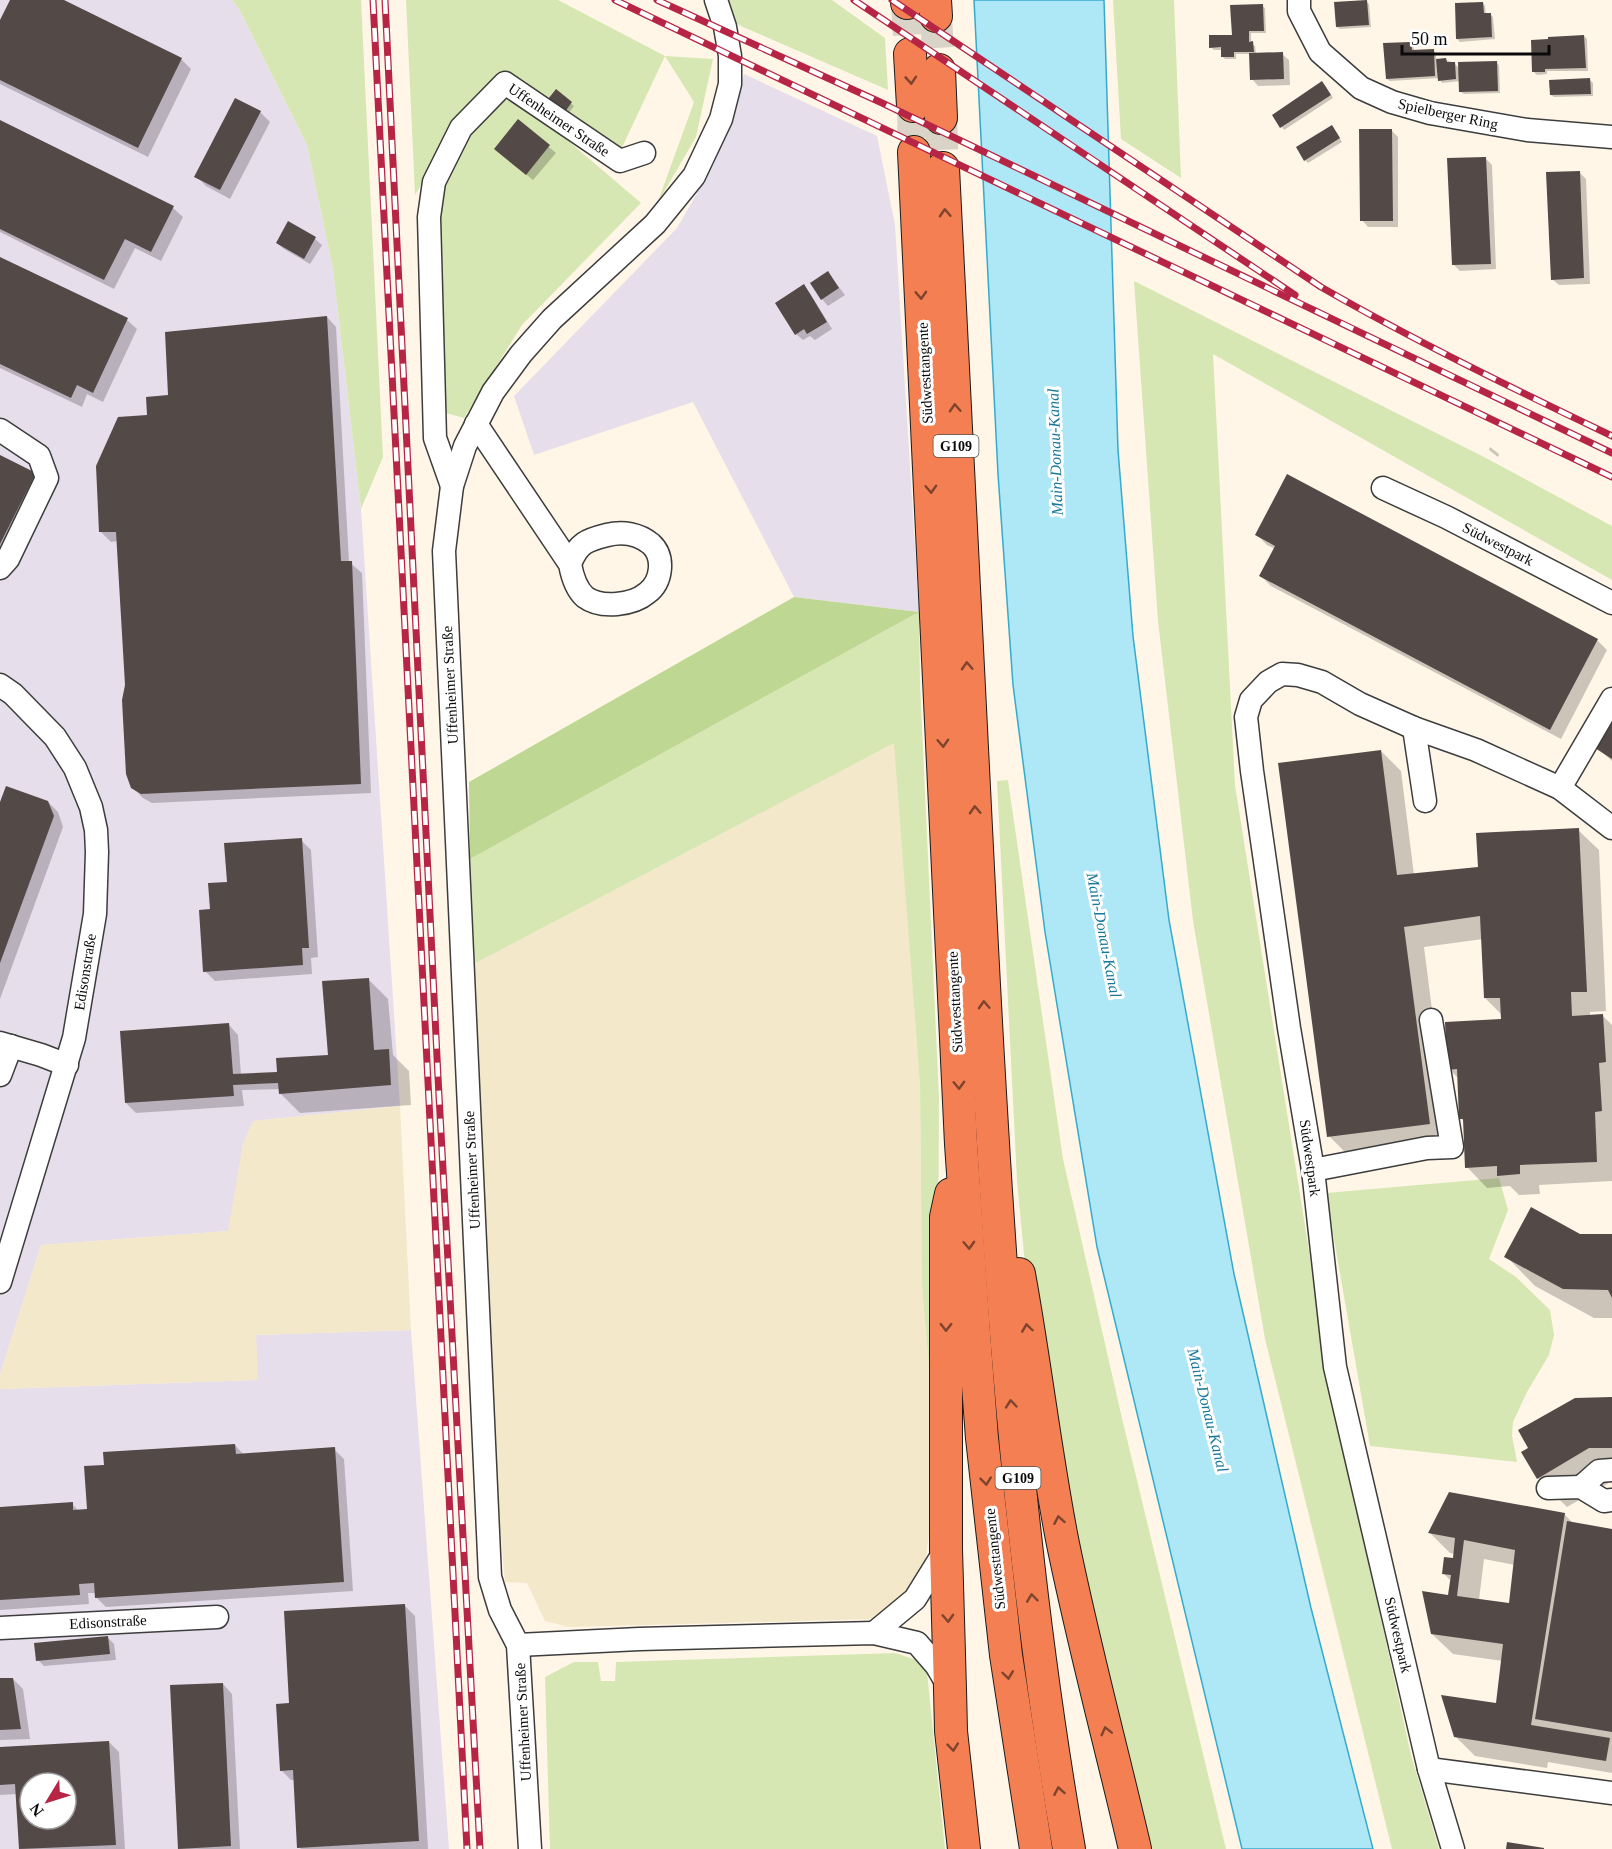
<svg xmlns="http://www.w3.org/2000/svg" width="1612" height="1849" font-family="'Times New Roman',serif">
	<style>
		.industrial { fill: #e6deea; fill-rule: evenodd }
		.farmland { fill: #f3e8c9 }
		.green { fill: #d7e7b3 }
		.forest { fill: #bed893 }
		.water { fill: #aee7f5; stroke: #36aacb; stroke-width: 1.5 }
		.shadow { fill: #0003; fill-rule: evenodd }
		.building { fill: #534947; fill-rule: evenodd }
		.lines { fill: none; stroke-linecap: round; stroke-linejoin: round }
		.highway-tunnel { stroke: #dad3c7; stroke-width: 32; stroke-dasharray: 32 16; stroke-linecap: butt }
		.minor-casing { stroke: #3d3d3d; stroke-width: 25 }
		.highway-casing { stroke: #1b1b1b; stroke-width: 34 }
		.minor { stroke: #fff; stroke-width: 22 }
		.highway { stroke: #f37f52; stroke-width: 32 }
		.rail-casing { stroke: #b72546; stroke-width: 7 }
		.rail { stroke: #fff; stroke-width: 4.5; stroke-dasharray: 14; stroke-linecap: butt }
		.oneway { stroke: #7e442e }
		.labels { text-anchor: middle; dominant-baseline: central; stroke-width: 6; stroke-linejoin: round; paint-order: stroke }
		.shield { fill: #fff; stroke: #545454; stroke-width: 1.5 }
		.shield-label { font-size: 14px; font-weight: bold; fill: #0a0a0a }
		.street-label { font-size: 15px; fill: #0a0a0a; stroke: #fff }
		.water-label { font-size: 16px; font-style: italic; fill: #177799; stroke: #fff }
	</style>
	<rect width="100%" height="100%" fill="#fff6e8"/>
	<g class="industrial">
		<polygon points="0,0 232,0 239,9 307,145 333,269 361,509 400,1106 253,1121 243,1145 229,1231 41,1245 0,1375"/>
		<polygon points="744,74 877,136 895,225 919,612 794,597 693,402 534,455 514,396 677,228 714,164"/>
		<path d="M411 1330 449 1849H0V1389L257 1380 256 1335ZM30 1783H66V1819H30Z"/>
	</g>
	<g class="farmland">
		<polygon points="895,742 920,1085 922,1286 937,1460 926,1559 921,1572 892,1612 872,1619 569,1627 545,1621 527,1583 505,1582 497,1489 470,966"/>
		<polygon points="400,1106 411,1330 256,1335 258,1380 0,1389 0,1375 41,1245 228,1231 243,1145 253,1121"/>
	</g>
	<g class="green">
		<polygon points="232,0 361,0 383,457 361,509 333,269 307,145 239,9"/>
		<polygon points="406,0 558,0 665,56 713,59 696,137 657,204 694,102 665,56 618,156 503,74 447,142 415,195"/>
		<polygon points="724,0 832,0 885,38 888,90 743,27 727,18"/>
		<polygon points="1113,0 1174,0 1181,178 1121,139"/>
		<polygon points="519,99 641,203 522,325 464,418 442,412 436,208 460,143 502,101"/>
		<polygon points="1134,281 1486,458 1612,526 1612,580 1213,354 1235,785 1332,1396 1411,1755 1439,1849 1392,1849 1265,1339 1193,921 1158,621"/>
		<polygon points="919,612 920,683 939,1098 937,1460 922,1286 920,1085 894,743 470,966 470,859"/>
		<polygon points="1008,780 1063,1159 1121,1414 1226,1849 1147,1849 1108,1702 1025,1265 1017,1181 997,781"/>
		<polygon points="1499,1178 1508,1210 1489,1259 1516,1277 1550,1310 1554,1335 1549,1355 1527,1392 1513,1422 1512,1436 1517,1462 1370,1446 1326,1193"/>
		<polygon points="895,1653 920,1661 927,1672 945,1849 550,1849 545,1677 574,1662 598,1662 601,1681 615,1681 616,1662"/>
	</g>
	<polygon class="forest" points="794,597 919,612 470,859 469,782"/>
	<polygon class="water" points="974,0 1104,0 1118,450 1133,636 1169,920 1234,1274 1311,1608 1373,1849 1242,1849 1097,1247 1045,932 1013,685 998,474"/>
	<g class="shadow">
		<polygon points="11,0 61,0 181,59 191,69 148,157 0,84 0,23"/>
		<polygon points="1366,1 1369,4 1371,27 1340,29 1337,27"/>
		<polygon points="1483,3 1485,6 1486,14 1490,14 1493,17 1495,39 1460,42 1457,39"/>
		<polygon points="1262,6 1265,8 1266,33 1251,33 1251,43 1255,46 1256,54 1282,54 1289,60 1290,85 1258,86 1252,79 1251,54 1236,54 1236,59 1225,59 1223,57 1222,50 1214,50 1211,47 1233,36"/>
		<polygon points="1584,36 1587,39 1588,71 1547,71 1547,74 1537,75 1534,72"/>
		<polygon points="1411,43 1414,46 1414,52 1433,50 1436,53 1436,61 1446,60 1454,63 1460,69 1496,62 1499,65 1500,93 1464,94 1461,92 1460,81 1442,83 1439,78 1390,81 1387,79"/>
		<polygon points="1590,80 1593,83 1593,96 1554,97 1551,95"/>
		<polygon points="1325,85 1333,98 1284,130 1274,115"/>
		<polygon points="556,91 574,106 565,118"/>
		<polygon points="260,112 270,122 230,199 206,186 196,176"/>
		<polygon points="518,121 556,153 533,180 502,155"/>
		<polygon points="0,122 173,208 183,217 161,261 135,248 114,289 0,232"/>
		<polygon points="1334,129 1342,142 1308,163 1305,160"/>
		<polygon points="1391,130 1398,137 1398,227 1368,227 1362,220"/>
		<polygon points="1485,158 1492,165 1496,269 1460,271 1453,264"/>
		<polygon points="1579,172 1586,179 1590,284 1559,285 1552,279"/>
		<polygon points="289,223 315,239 322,245 310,264 284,249 277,243"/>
		<polygon points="0,259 127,320 137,329 103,402 87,394 82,407 0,368"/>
		<polygon points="828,273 845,295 828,306 822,299"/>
		<polygon points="804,286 810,293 832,329 815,340 810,336 803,340 796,334"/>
		<polygon points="327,317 336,327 349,562 362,573 371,793 152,803 143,798 133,788 118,541 111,542 101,532 148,416"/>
		<polygon points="1490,447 1499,454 1498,457 1489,450"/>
		<polygon points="0,456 35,474 45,484 0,558"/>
		<polygon points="1257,535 1597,640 1607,650 1561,739 1271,586 1261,576 1275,549 1267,545"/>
		<polygon points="1612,724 1612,761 1597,748"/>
		<polygon points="1381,751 1401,771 1414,875 1479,868 1578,830 1599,850 1606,1011 1590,1012 1590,1017 1603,1016 1612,1025 1612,1181 1539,1185 1540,1194 1519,1195 1510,1186 1487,1188 1467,1167 1464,1122 1461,1118 1459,1079 1449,1069 1503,1021 1502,1015 1485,998 1483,939 1424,947 1449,1143 1349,1156 1329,1136"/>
		<polygon points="48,802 58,812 63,827 0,999 0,806"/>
		<polygon points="301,840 311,850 318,957 311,958 312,974 215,981 205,971 212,911 229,883"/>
		<polygon points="368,979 388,999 393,1055 409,1071 411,1105 300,1113 280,1093 280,1089 242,1090 244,1106 136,1113 126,1103 229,1025 238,1035 241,1075 279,1074 329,1056"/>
		<polygon points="1580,1236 1612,1236 1612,1318 1594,1318 1535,1286 1506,1256"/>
		<polygon points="1612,1399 1612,1481 1567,1507 1538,1478"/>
		<polygon points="235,1445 244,1455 334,1449 344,1459 353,1591 106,1607 96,1597 96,1593 88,1593 89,1604 0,1610 0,1508 72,1504 79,1511 89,1510 106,1466"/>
		<path d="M1564 1514 1574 1524 1612 1530V1773L1548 1762 1547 1768 1475 1756 1455 1736 1497 1704 1503 1661 1453 1654 1432 1634 1449 1596 1451 1581 1443 1573 1454 1560 1455 1554 1450 1553 1430 1533ZM1484 1559 1515 1565 1510 1604 1479 1600Z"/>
		<polygon points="405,1606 415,1616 428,1849 301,1849 299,1847 295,1780 291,1780 281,1770 291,1705"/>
		<polygon points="108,1638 114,1644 116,1660 44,1666 38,1660"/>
		<polygon points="0,1679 13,1679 23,1689 30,1739 0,1740"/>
		<polygon points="223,1684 232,1694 240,1849 180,1849"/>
		<path d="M109 1742 119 1752 125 1849H21L17 1794 0 1795V1749ZM30 1783H66V1819H30Z"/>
	</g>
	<g class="building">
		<polygon points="10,0 64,0 182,58 138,148 0,80 0,20"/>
		<polygon points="1367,0 1369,25 1336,27 1334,2"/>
		<polygon points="1483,2 1484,13 1491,13 1492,37 1456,39 1455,3"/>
		<polygon points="1263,4 1264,31 1249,31 1249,42 1253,41 1254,52 1234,52 1234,57 1221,57 1221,47 1209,48 1209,35 1232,35 1230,5"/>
		<polygon points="1584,35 1586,68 1545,69 1545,72 1532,72 1531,40 1548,39 1548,37"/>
		<polygon points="1411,42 1412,50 1434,49 1435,76 1386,79 1383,43"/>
		<polygon points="1283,52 1284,79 1250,80 1249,53"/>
		<polygon points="1446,58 1447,62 1455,62 1456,79 1438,81 1436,59"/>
		<polygon points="1497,61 1498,91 1459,92 1458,62"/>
		<polygon points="1590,78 1591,94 1550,95 1549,80"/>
		<polygon points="1322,81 1331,95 1280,128 1272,115"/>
		<polygon points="556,89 572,102 562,116 545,103"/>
		<polygon points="235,98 261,111 220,190 194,177"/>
		<polygon points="518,119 550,145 526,175 494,149"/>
		<polygon points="0,120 174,206 151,252 125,239 104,280 0,229"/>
		<polygon points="1332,125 1340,138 1304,161 1296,147"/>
		<polygon points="1359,129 1392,129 1393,221 1360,221"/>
		<polygon points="1486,157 1491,264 1452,265 1447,158"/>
		<polygon points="1580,171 1584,278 1551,280 1546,172"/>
		<polygon points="288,221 316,237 304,259 276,243"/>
		<polygon points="0,257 128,318 93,393 77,385 71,398 0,364"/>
		<polygon points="828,271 839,288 821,300 810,283"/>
		<polygon points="804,284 827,322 807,334 804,329 795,335 775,303"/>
		<polygon points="327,316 341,561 352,561 361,784 141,794 131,788 126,774 122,700 125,685 116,532 99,532 96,466 118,417 147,415 146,397 168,395 165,332"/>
		<polygon points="0,455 36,473 0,544"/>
		<polygon points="1287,474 1598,639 1550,730 1259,576 1275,546 1255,535"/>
		<polygon points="1612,721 1612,759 1595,748"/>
		<polygon points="1381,750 1397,875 1478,867 1476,833 1579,828 1587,992 1571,992 1572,1016 1603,1014 1606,1062 1599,1063 1602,1111 1595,1112 1597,1162 1520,1165 1520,1174 1497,1176 1497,1166 1465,1168 1463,1119 1459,1119 1457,1069 1447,1070 1445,1022 1501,1019 1500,998 1484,998 1480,916 1404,927 1430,1124 1327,1137 1278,763"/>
		<polygon points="6,786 48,801 54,816 0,963 0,802"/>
		<polygon points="302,838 309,948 302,948 303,965 203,972 199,910 210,909 208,883 227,882 224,843"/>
		<polygon points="369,978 374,1050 389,1049 391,1085 279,1094 278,1083 233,1085 234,1096 125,1103 120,1031 229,1023 233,1074 277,1072 276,1058 328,1055 322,981"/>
		<polygon points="1531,1207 1580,1234 1612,1234 1612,1298 1608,1290 1563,1289 1504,1257"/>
		<polygon points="1612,1397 1612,1448 1589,1448 1537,1479 1521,1452 1528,1448 1518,1430 1575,1398"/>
		<polygon points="235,1444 236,1454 335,1447 344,1582 95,1598 94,1583 79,1584 80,1595 0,1600 0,1507 73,1502 73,1510 87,1509 84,1466 104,1465 103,1452"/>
		<path d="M1449 1492 1565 1513 1531 1725 1610 1738 1606 1761 1454 1737 1441 1695 1496 1703 1503 1644 1431 1634 1422 1591 1448 1595 1451 1575 1442 1574 1444 1557 1453 1558 1455 1538 1428 1533ZM1464 1540 1515 1550 1509 1603 1457 1596Z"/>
		<polygon points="1567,1521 1612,1529 1612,1732 1535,1719"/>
		<polygon points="405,1604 419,1841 297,1848 293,1770 280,1771 276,1704 289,1703 284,1611"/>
		<polygon points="108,1636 110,1654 36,1661 34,1643"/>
		<polygon points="0,1678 13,1678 21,1729 0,1730"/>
		<polygon points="223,1683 231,1846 178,1849 170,1685"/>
		<path d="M109 1741 116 1845 19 1849 15 1784 0 1785V1747ZM30 1783H66V1819H30Z"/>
		<polygon points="1507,1842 1544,1848 1544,1849 1506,1849"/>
	</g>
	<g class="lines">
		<g class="highway-tunnel">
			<polyline points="907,3 910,54"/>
			<polyline points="936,16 939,70"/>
			<polyline points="913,106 914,152"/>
			<polyline points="941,118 943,168"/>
		</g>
		<g class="minor-casing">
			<g id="minor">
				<polyline points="1299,0 1299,11 1320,52 1361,88 1392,102 1430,113 1527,130 1612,137"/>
				<path d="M476 424 570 564C572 575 576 589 585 597 601 609 633 605 647 593 662 582 665 557 651 544 639 534 623 531 607 535 587 540 578 543 570 564"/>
				<polyline points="0,430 39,456 47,478 8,559 0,568"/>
				<polyline points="452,486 435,438 429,217 434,182 461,128 505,83 620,161 644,153"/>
				<polyline points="1383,488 1446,517 1612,603"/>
				<polyline points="0,685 13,694 55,737 75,768 91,807 96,830 97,852 95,914 74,1038 0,1282"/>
				<polyline points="1414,728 1425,801"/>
				<polyline points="1560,788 1612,699"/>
				<polyline points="0,1043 41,1055 67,1065"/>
				<polyline points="0,1075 11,1046"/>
				<polyline points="1313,1170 1427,1148 1452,1147 1431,1020"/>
				<polyline points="1581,1487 1599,1471 1612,1470"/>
				<polyline points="1548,1488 1581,1487 1604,1501 1612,1500"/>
				<polyline points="0,1628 217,1617"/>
				<polyline points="874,1633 915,1599 946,1549"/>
				<polyline points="518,1645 639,1639 874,1633 917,1643 936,1665 949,1687"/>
				<polyline points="1429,1769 1612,1793"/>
				<polyline points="530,1849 518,1645 500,1610 490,1577 444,551 452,486 465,446 493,392 521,354 552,319 655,224 694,176 721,119 730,84 730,56 725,27 716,0"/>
				<polyline points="1453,1849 1429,1769 1335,1367 1313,1170 1289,1028 1252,771 1246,717 1251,700 1268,682 1282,674 1298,675 1322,682 1360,704 1414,728 1476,750 1560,788 1612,828"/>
			</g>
		</g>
		<g class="highway-casing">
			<g id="highway">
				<polyline points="907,0 907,3"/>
				<polyline points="935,0 936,16"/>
				<polyline points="910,54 913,106"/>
				<polyline points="939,70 941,118"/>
				<polyline points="914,152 961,1144 974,1333 982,1438 1006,1655 1036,1849"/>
				<path d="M943 168C955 408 967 648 979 888 995 1209 1013 1531 1069 1849"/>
				<polyline points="951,1194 946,1217 946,1549 950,1689 951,1731 964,1849"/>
				<path d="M1019 1274C1035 1362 1045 1451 1062 1539 1083 1643 1111 1746 1135 1849"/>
			</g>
		</g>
		<use href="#minor" class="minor"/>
		<use href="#highway" class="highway"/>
		<g class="rail-casing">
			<g id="rail">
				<polyline points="373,0 467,1849"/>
				<polyline points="385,0 438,1077 480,1849"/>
				<polyline points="615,0 1612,477"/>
				<polyline points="657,0 880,102 1612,453"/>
				<polyline points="854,0 1295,295"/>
				<path d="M892 0 1321 287C1415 341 1514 389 1612 436"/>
			</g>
		</g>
		<use href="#rail" class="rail"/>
	</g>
	<defs><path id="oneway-chevron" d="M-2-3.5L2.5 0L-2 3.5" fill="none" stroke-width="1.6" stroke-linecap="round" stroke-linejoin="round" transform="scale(1.5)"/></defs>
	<g class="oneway">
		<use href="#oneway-chevron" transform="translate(911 80) rotate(86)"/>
		<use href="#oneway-chevron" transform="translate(945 213) rotate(-93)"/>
		<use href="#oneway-chevron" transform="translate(921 295) rotate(87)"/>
		<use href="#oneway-chevron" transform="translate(955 408) rotate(-93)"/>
		<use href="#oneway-chevron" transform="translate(931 489) rotate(87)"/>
		<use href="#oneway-chevron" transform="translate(967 666) rotate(-93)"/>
		<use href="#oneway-chevron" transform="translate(943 743) rotate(87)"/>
		<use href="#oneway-chevron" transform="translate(975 810) rotate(-93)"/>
		<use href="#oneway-chevron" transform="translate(984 1005) rotate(-93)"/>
		<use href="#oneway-chevron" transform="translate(959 1085) rotate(88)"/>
		<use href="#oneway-chevron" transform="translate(969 1245) rotate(87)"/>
		<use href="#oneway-chevron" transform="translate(946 1327) rotate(90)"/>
		<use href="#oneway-chevron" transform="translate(1027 1328) rotate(-98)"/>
		<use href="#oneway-chevron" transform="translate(1011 1404) rotate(-95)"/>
		<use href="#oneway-chevron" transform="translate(986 1481) rotate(84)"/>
		<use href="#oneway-chevron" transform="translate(1059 1520) rotate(-100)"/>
		<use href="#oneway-chevron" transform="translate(1032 1598) rotate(-97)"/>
		<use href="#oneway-chevron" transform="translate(948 1618) rotate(88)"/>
		<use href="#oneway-chevron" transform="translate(1008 1675) rotate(82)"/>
		<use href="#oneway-chevron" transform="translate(1106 1731) rotate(-104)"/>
		<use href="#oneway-chevron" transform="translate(953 1747) rotate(84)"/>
		<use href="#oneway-chevron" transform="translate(1059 1791) rotate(-100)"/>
	</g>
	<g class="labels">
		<g class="shield">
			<rect x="933.5" y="435" width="45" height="22" rx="4.5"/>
			<rect x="995.5" y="1467" width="45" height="22" rx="4.5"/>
		</g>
		<g class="shield-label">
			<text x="956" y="446">G109</text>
			<text x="1018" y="1478">G109</text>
		</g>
		<g class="street-label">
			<text transform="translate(1448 114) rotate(12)">Spielberger Ring</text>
			<text transform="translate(559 120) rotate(34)">Uffenheimer Straße</text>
			<text transform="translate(925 373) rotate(-93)">Südwesttangente</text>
			<text transform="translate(1498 544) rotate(27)">Südwestpark</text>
			<text transform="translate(450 685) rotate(-93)">Uffenheimer Straße</text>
			<text transform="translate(85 972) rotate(-81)">Edisonstraße</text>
			<text transform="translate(955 1002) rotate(-93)">Südwesttangente</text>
			<text transform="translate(1310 1158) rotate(82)">Südwestpark</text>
			<text transform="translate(472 1170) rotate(-93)">Uffenheimer Straße</text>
			<text transform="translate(995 1559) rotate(-96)">Südwesttangente</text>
			<text transform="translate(108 1622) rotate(-3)">Edisonstraße</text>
			<text transform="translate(1398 1635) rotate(77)">Südwestpark</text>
			<text transform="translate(523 1722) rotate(-93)">Uffenheimer Straße</text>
		</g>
		<g class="water-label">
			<text transform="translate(1055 452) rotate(-92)">Main-Donau-Kanal</text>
			<text transform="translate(1104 935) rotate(79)">Main-Donau-Kanal</text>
			<text transform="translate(1208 1410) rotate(76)">Main-Donau-Kanal</text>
		</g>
	</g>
	<g transform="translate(48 1801) rotate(232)"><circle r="28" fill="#ffffff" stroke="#9d9d9d" stroke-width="1.5"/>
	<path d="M0-4.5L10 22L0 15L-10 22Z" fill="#b72546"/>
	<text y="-9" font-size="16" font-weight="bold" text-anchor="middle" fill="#0a0a0a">N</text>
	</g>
	<path d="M1402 45v9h147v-9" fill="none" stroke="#0a0a0a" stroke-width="3"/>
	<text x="1411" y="45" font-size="18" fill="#0a0a0a" stroke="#ffffff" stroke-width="4.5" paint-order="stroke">50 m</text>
</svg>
